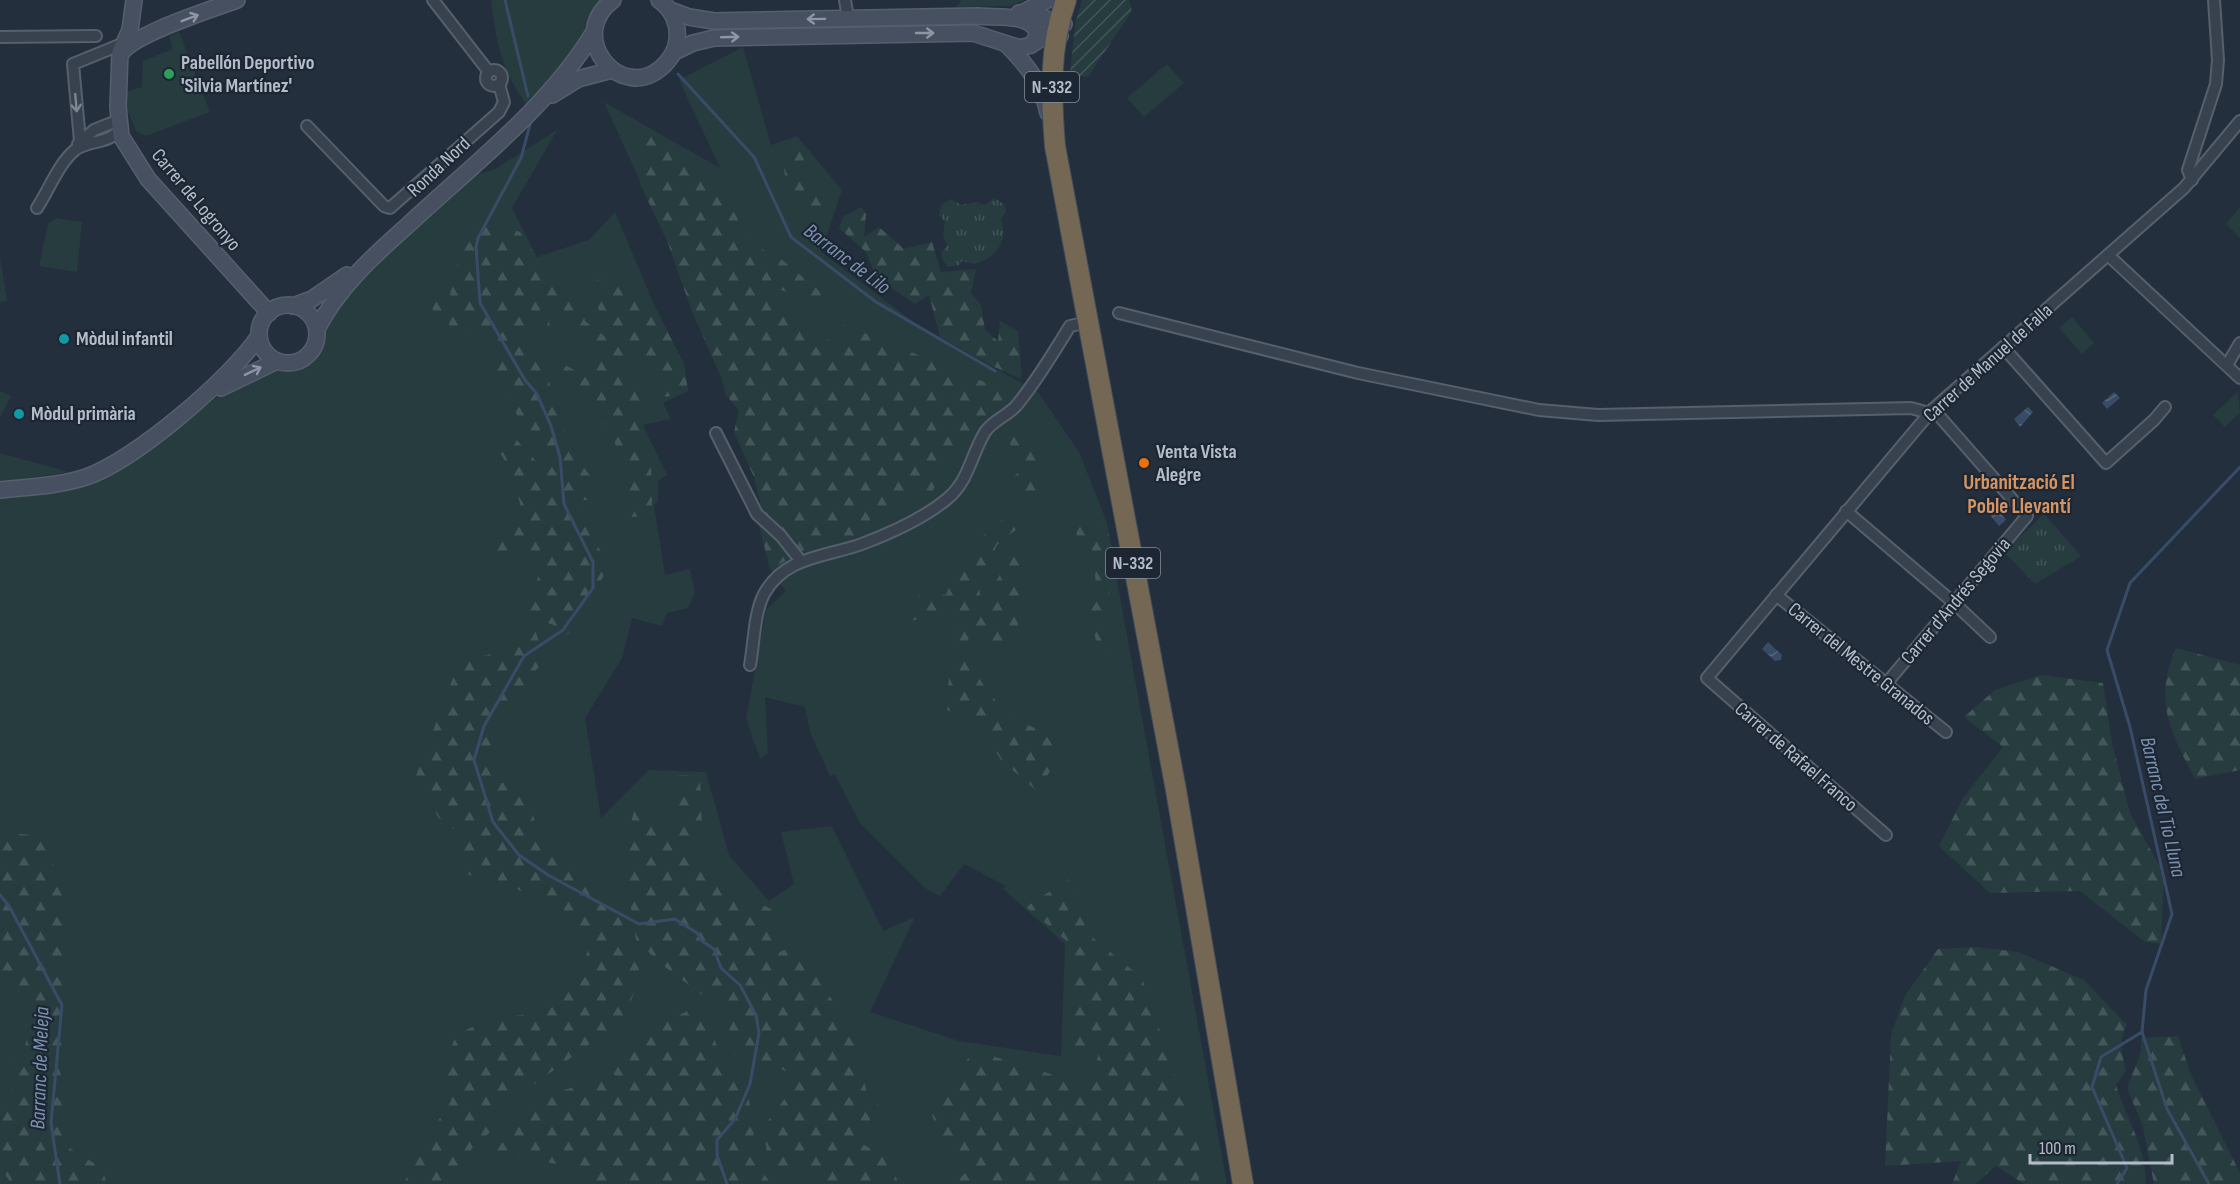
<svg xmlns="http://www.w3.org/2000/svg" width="2240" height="1184" font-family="'Sofia Sans Condensed',sans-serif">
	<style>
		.grass { fill: #263c3f }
		.forest { fill: url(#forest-firs) }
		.park { fill: url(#park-tufts) }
		.garden { fill: url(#garden-furrows) }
		.water { fill: url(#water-waves) }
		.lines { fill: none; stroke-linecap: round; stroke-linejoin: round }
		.stream { stroke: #394c67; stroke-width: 3 }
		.street-casing { stroke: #565f6c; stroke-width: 14 }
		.secondary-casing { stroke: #565f6c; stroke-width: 18 }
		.highway-casing { stroke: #434c59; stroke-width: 22 }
		.street { stroke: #38414e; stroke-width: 10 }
		.secondary { stroke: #465061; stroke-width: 15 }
		.highway { stroke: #746855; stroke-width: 20 }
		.oneway { stroke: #8e96a5 }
		.oneway2 { stroke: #7c8592 }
		.leisure-dot { fill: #2e9e5b; stroke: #1d2633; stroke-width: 2 }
		.culture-dot { fill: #0f9aa8; stroke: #1d2633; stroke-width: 2 }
		.food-dot { fill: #e8710a; stroke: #1d2633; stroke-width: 2 }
		.labels { text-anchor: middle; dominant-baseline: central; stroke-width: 4.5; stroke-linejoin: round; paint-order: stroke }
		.shield { fill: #1d2633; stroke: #878f9c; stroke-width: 1.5 }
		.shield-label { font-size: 18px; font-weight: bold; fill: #b4bcc9 }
		.poi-label { font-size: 20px; font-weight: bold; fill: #b4bcc9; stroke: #1d2633; text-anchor: start }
		.street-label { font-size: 20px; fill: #b4bcc9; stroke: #1d2633 }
		.water-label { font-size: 21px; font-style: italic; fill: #7c92b1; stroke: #1d2633 }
		.neighbourhood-label { font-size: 21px; font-weight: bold; fill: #d59563; stroke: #1d2633 }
	</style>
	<defs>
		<pattern id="forest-firs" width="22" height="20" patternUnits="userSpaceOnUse" patternTransform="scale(1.5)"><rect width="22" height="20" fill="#263c3f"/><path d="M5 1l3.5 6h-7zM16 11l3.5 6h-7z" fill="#435659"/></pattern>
		<pattern id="park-tufts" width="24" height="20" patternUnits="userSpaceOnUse" patternTransform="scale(1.5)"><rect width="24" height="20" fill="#263c3f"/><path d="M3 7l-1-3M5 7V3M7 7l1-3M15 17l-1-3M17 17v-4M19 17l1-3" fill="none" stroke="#435659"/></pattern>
		<pattern id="garden-furrows" width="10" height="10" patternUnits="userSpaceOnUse" patternTransform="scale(1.5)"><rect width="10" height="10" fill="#263c3f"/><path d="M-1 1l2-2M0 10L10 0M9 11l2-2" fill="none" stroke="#435659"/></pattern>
		<pattern id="water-waves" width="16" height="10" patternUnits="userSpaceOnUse" patternTransform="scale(1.5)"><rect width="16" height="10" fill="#394c67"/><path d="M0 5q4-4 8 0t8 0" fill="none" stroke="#53647b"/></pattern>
	</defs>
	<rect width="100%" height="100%" fill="#242f3e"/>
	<g class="grass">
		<path d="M491 0H599C591 13 589 27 583 40 572 65 545 85 526 104 501 69 496 42 491 0Z"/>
		<polygon points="962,0 1025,0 1010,6 956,7"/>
		<polygon points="179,32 210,112 146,136 136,131 129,113 124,112 122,93 142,87 143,61 173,49 169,37"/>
		<polygon points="743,47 771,145 797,136 842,190 821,252 920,327 1038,392 1079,452 1106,520 1227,1184 0,1184 0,498 97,482 122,469 229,388 274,368 298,368 311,361 319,350 325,323 354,284 467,177 495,169 557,130 512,208 537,257 589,240 615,212 656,309 684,364 688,391 663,403 671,419 643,425 667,475 658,481 658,501 654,505 665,575 690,569 695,593 688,608 667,613 662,626 632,618 622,658 585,718 601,818 649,770 706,772 729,855 769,901 794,884 781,832 832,826 883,931 915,917 870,1012 959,1041 1061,1056 1065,944 1003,889 1006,886 964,864 940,896 925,888 860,823 835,775 830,776 810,732 805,707 765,697 768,753 760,759 746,719 766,610 786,591 770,569 760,526 760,501 754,477 734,432 739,411 726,395 721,377 692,311 668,243 604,102 720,168 679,80"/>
		<polygon points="1167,64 1184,83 1144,117 1127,98"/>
		<polygon points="2240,207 2240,238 2226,224"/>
		<polygon points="56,218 82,222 77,272 39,266 48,224"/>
		<polygon points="0,257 7,301 0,302"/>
		<polygon points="2072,317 2094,343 2082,354 2059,328"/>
		<polygon points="0,391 11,396 0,418"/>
		<polygon points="2238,392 2240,413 2225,427 2213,415"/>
		<polygon points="0,453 69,472 0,482"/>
	</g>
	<g class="forest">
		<path d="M651 129 721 183 750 245 775 254 822 293 818 304 768 285 797 317 844 351 842 324 1009 392C991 416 973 435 947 450L940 477 931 494 910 483 906 503 888 523 859 524 862 535 816 545 770 569 759 525 760 501 754 477 734 432 739 411 726 395 721 377 692 311 668 243 640 184 642 165 632 139Z"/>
		<path d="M801 145C807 174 807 191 834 207L815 215 797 194 787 192 783 161Z"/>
		<polygon points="861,207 866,214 864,237 879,227 904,249 932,242 941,272 976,269 971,293 981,305 985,330 998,341 1000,321 1018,331 1022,379 992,366 940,337 929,295 915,304 877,278 866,252 839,228 843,217"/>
		<path d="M467 225H499L520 232 561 295 579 296 585 321 621 349 643 408H630C650 447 655 471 651 516L631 517 629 488 614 440 591 407 567 383 556 361 585 375 600 357 549 311 550 335 524 300 527 337 545 365 554 401 573 454 596 483V502L579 499 583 518 608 565 587 612 555 648 554 625 521 614 543 567 527 549 499 569 493 551 524 521 513 474 497 448 499 434 513 436 546 472 539 451 502 390 487 329 459 334 424 301 448 303Z"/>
		<polygon points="600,255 656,309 684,364 688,391 666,397 641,353 614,328 593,303 593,275 603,285 608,276 593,261"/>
		<polygon points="1013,417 1024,428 1041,467 1037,500 1023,492 1011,478 1024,469 1009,442"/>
		<path d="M1013 512 1023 524 997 545 979 587 982 607 1014 549 1027 563 1016 639 1000 655 985 639 971 636 956 653 947 630 956 622 947 612 888 627 925 589 946 595C961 557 979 535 1013 512Z"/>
		<polygon points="1073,513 1090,522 1106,520 1118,576 1104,604 1109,664 1101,664 1086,594 1097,594 1095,575 1077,538"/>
		<path d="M536 632 544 661C525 682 487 732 488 762 488 769 492 777 494 784L510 782 528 796 536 826 552 852 591 883 615 897 630 954 639 966 638 983 623 1020 529 1088 486 1110 496 1127 472 1148 457 1184H404L415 1156 451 1101 439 1081 456 1035 488 1019 546 1012 577 985 589 946C551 896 520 888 462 873L464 836 439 818 414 781 459 662 506 650Z"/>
		<path d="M2176 648 2240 665V770L2195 779C2170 730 2153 702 2176 648Z"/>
		<polygon points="967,659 988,692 1011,717 1049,735 1057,761 1037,791 1001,760 986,736 962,716 947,710 949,675"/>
		<polygon points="2041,675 2103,683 2112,743 2130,813 2164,874 2161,944 2145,942 2080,891 1990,893 1939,846 1963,798 2003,747 1964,717 1995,690"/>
		<polygon points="679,775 700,776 702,827 683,855 708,879 771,909 780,952 795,945 850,1026 866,1089 887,1117 862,1144 887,1157 899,1184 805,1184 810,1170 768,1166 764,1126 799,1080 780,1068 735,1055 726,1013 661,964 636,940 623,856 636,802 659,834 674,833"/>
		<polygon points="0,832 41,836 62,885 69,1013 59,1064 67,1118 66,1146 102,1168 107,1184 0,1184 9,1180 0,1167 0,1126 12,1095 11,1062 25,1048 31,1006 14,977 0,976"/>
		<polygon points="1070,878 1087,933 1142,978 1199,1147 1199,1184 953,1184 978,1162 940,1139 932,1115 973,1050 1073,1081 1089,1098 1099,1051 1073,1050 1068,942 1026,907"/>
		<path d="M1976 947 2018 952 2084 980 2127 1025C2118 1039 2122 1056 2126 1071L2116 1085C2127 1120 2146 1147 2146 1184H2024L1996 1166 1975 1184H1952L1961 1161 1885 1166 1891 1035 1905 996 1938 949Z"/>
		<polygon points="689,1010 711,1026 719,1054 741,1072 755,1123 751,1155 771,1184 593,1184 579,1168 493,1153 545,1095 615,1076 608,1066 643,1035"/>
		<polygon points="2178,1036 2191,1075 2240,1173 2240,1184 2154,1184 2143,1127 2127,1088 2141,1052 2141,1038"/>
	</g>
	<g class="park">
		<path d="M994 198 1004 204 1006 211 1001 220C1009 243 995 258 974 264L962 261 959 265 949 267 943 261 941 254 947 245 943 235 945 222 939 215 941 205 951 199 961 205 977 202 985 205Z"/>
		<polygon points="2044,514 2081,556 2035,584 2004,552"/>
	</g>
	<polygon class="garden" points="1082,0 1129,0 1132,11 1088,77 1070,75 1075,25"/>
	<g class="water">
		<polygon points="2114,392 2120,398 2107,409 2102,403"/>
		<polygon points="2028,407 2033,412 2020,427 2014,419"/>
		<polygon points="1996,508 2006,520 1999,526 1989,514"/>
		<polygon points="1768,642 1782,655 1781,660 1775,661 1762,649"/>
	</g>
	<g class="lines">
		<g class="stream">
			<polyline points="505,0 528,96"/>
			<polyline points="678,74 754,157 791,237 876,302 995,371"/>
			<polyline points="531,121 521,158 478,238 476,247 480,303 525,380 537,394 551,426 560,457 564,504 593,562 593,588 563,630 524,656 484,726 474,760 493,822 519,855 548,875 639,924 675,919 697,933 702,941 714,949 721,968 740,985 756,1015 759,1033 750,1084 735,1119 717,1140 717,1155 727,1184"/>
			<polyline points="0,895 9,906 62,1005 51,1123 60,1184"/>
			<polyline points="2117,1184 2127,1168 2092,1087 2101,1057 2142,1032"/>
			<polyline points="2209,1184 2167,1109 2142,1032 2146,990 2172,914 2130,727 2107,650 2130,583 2240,467"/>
		</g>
		<g class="street-casing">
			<g id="street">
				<polyline points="433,0 489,72"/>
				<polyline points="845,0 848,18"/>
				<polyline points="0,37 96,36"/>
				<circle cx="494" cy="78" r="8"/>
				<polyline points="307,126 384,206 390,208 499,112 504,102 499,84"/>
				<polyline points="80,141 73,64 122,44"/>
				<polyline points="78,144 94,130 119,120"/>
				<polyline points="2192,180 2188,170 2216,84 2218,60 2214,0"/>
				<path d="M37 208C49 190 58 164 75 150 88 140 110 144 120 129"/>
				<polyline points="2108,255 2240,378"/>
				<polyline points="1119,313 1358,373 1539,410 1598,415 1911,408 1929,413"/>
				<polyline points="2003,347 2106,463 2154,420 2165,407"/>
				<polyline points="2227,365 2240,343"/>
				<polyline points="716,433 757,514 781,536 800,560"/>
				<polyline points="1846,511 1954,603 1990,637"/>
				<polyline points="1776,595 1946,732"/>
				<path d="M750 665C754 644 754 613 764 594 785 556 826 557 862 544 891 533 924 518 947 499 969 481 971 455 985 432 992 421 1007 416 1016 406 1037 381 1053 353 1070 326L1088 322"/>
				<polyline points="1885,685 2027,516 1933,409"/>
				<polyline points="1886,835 1707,678 1933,409 2184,188 2240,121"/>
			</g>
		</g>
		<g class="secondary-casing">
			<g id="secondary">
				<polyline points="134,0 130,30 120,52 118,107 121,136 148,179 269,313"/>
				<path d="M613 0C565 36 620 103 661 68 670 60 676 51 677 40 679 24 672 9 659 0"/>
				<path d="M670 10 689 17 714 21 978 16C997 18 1027 13 1037 31L1036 39 1031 45"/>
				<polyline points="1024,12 1047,0"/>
				<path d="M1019 13C1035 11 1056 20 1060 36"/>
				<path d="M1007 45C1027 65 1042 84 1048 113"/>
				<polyline points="674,52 693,43 714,38 973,33 1020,48 1031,45 1064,24"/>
				<path d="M121 54C132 34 213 9 237 0"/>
				<polyline points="552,95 578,79 612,70"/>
				<circle cx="288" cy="334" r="29"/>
				<polyline points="293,306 312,299 347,275"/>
				<path d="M317 329C338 288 373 256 407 226 471 166 548 108 594 32"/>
				<polyline points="221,388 277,361"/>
				<path d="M0 490C28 487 59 486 86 477 134 461 231 378 259 336"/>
			</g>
		</g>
		<g class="highway-casing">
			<path id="highway" d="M1066 0C1049 47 1051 97 1055 146L1176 790 1243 1184"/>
		</g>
		<use href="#street" class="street"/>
		<use href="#secondary" class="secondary"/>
		<use href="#highway" class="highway"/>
	</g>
	<defs><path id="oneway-shaft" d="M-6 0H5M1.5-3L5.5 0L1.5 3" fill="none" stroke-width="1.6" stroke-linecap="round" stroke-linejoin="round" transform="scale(1.5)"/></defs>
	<g class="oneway">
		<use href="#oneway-shaft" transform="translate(190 18) rotate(-21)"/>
		<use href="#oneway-shaft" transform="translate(816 19) rotate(179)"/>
		<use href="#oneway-shaft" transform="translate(925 33)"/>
		<use href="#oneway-shaft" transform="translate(730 37) rotate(-2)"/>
		<use href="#oneway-shaft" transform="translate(253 371) rotate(-26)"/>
	</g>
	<use class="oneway2" href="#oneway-shaft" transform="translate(76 103) rotate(85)"/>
	<circle class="leisure-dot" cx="169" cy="74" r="6"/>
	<g class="culture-dot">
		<circle cx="64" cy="339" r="6"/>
		<circle cx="19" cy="414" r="6"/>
	</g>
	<circle class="food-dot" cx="1144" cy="463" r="6"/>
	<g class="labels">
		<g class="shield">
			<rect x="1025" y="72" width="54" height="30" rx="4.5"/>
			<rect x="1106" y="548" width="54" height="30" rx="4.5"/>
		</g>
		<g class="shield-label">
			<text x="1052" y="87">N-332</text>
			<text x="1133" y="563">N-332</text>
		</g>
		<g class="poi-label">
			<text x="181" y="63">Pabellón Deportivo<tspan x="181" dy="23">'Silvia Martínez'</tspan></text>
			<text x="76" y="339">Mòdul infantil</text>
			<text x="31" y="414">Mòdul primària</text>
			<text x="1156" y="452">Venta Vista<tspan x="1156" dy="23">Alegre</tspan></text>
		</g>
		<g class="street-label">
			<text transform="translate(439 167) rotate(-43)">Ronda Nord</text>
			<text transform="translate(196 200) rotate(50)">Carrer de Logronyo</text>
			<text transform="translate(1988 363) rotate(-42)">Carrer de Manuel de Falla</text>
			<text transform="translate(1956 601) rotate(-50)">Carrer d'Andrés Segovia</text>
			<text transform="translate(1861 664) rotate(39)">Carrer del Mestre Granados</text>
			<text transform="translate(1796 757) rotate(41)">Carrer de Rafael Franco</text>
		</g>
		<g class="water-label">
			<text transform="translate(847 259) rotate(37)">Barranc de Lilo</text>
			<text transform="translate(2163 807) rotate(77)">Barranc del Tio Lluna</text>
			<text transform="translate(40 1068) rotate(-88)">Barranc de Meleja</text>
		</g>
		<g class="neighbourhood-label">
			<text x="2019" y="482">Urbanització El<tspan x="2019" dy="24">Poble Llevantí</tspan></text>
		</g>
	</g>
	<path d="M2030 1154v9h142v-9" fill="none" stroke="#b4bcc9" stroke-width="3"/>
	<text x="2039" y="1154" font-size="18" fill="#b4bcc9" stroke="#1d2633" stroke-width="4.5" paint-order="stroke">100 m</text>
</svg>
